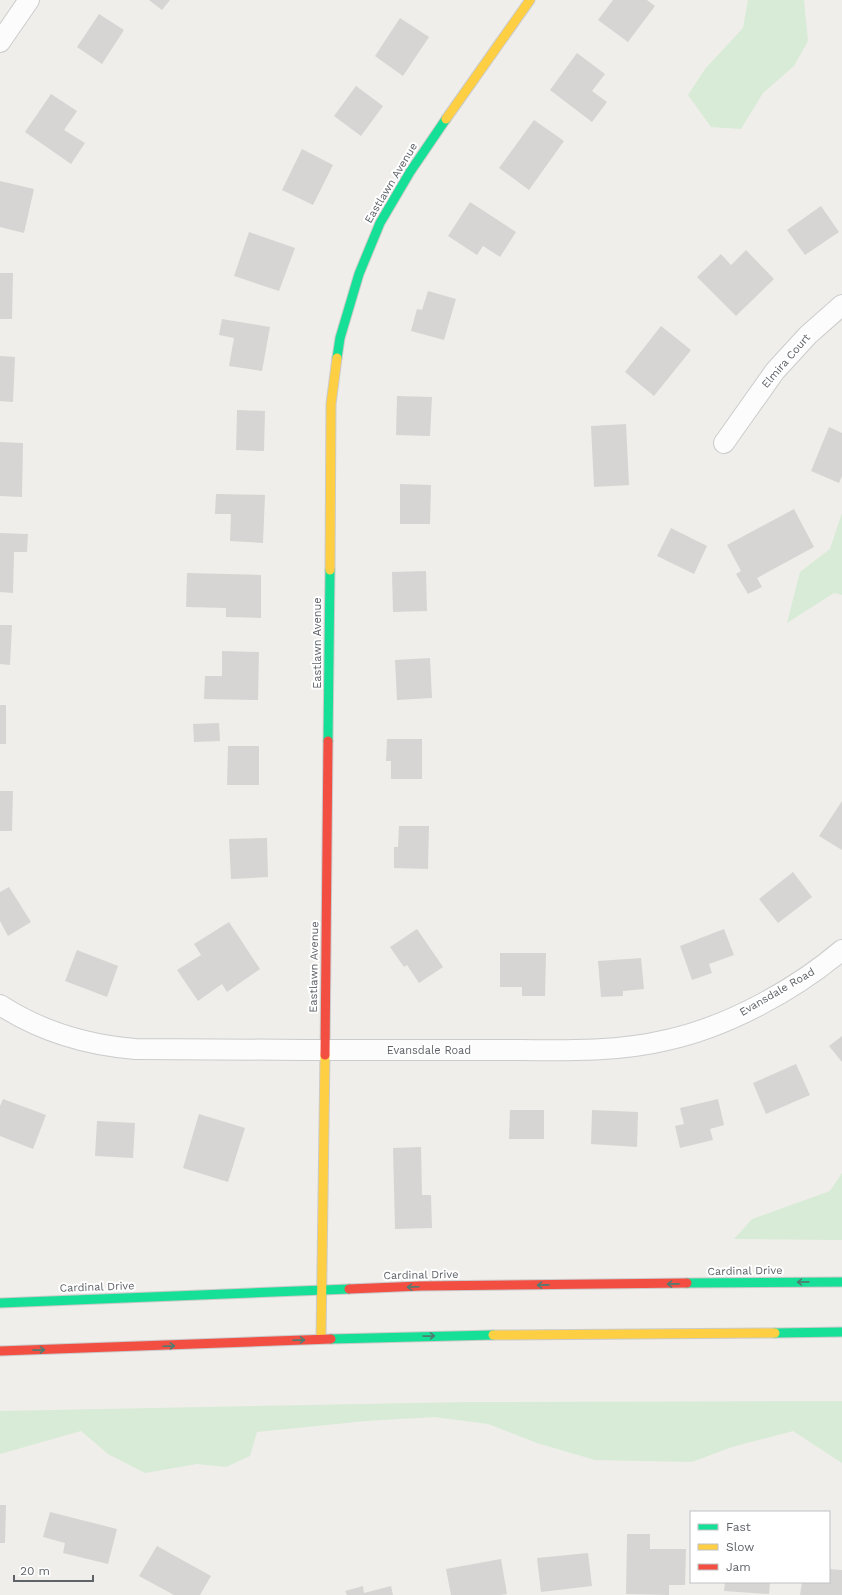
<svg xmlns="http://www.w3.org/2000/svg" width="842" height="1595" font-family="'Work Sans',sans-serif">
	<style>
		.green { fill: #d8ebd6 }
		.building { fill: #d6d5d3 }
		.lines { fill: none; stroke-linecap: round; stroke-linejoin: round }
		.street-casing { stroke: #cbcccc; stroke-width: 22 }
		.fast-casing { stroke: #cacacb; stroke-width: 11 }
		.slow-casing { stroke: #cacacb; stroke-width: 11 }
		.jam-casing { stroke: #cacacb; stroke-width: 11 }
		.street { stroke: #fdfcfc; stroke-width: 20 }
		.fast { stroke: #16e098; stroke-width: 9 }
		.slow { stroke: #ffcf43; stroke-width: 9 }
		.jam { stroke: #f24e42; stroke-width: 9 }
		.oneway { stroke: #507c72 }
		.labels { text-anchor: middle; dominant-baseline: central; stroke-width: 4; stroke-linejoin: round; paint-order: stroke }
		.street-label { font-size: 11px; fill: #5f6368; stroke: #fff }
	</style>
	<rect width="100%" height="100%" fill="#efeeea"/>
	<g class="green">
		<polygon points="748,0 804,0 808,41 794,66 763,93 741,129 711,127 688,95 705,69 743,28"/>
		<polygon points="842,513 842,595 834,593 787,623 800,572 830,549"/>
		<polygon points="842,1173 842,1240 734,1239 752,1219 830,1191"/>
		<polygon points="842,1401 842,1463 793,1431 732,1447 692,1462 595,1460 537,1443 488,1424 434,1417 366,1421 257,1432 250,1456 226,1467 197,1464 145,1473 108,1454 81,1431 0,1454 0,1411 467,1402"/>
	</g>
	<g class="building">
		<polygon points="149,0 170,0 162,10"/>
		<polygon points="613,0 647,0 655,6 628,42 598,20"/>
		<polygon points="99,14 124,30 102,64 77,47"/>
		<polygon points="400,18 429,37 403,76 375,56"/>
		<polygon points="577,53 605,74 592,91 607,102 592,122 550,90"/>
		<polygon points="356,86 383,106 361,136 334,116"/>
		<polygon points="51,94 77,111 64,130 85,143 71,164 25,132"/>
		<polygon points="534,120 564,141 529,190 499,168"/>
		<polygon points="302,149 333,165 313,205 282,190"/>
		<polygon points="0,181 34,189 24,233 0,227"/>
		<polygon points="470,202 516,232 500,257 483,246 477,255 448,236"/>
		<polygon points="821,206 839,232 805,255 787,230"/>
		<polygon points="249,232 295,248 279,291 234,276"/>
		<polygon points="746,250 774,279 736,316 697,277 721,254 731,265"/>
		<polygon points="0,273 13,273 12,319 0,319"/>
		<polygon points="428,291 456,299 444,340 411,331 417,309 422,310"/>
		<polygon points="222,319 270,327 262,371 229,366 234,338 219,335"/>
		<polygon points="661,326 691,350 654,396 625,372"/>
		<polygon points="0,356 15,357 13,402 0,401"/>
		<polygon points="397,396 432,397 430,436 396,435"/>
		<polygon points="237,410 265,411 264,451 236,450"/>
		<polygon points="626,424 629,485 594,487 591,426"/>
		<polygon points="829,427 842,433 842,476 839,483 811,471"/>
		<polygon points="0,442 23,443 22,497 0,496"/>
		<polygon points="400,484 431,485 430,524 400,524"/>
		<polygon points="216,494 265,495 263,543 230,541 231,514 215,514"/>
		<polygon points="794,509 814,547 757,578 762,587 748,594 736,574 741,571 727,545"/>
		<polygon points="671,528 707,546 694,574 657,556"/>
		<polygon points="0,533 28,534 27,552 14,552 13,593 0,592"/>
		<polygon points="426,571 427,611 393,612 392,572"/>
		<polygon points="187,573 261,575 261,618 226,617 226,608 186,607"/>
		<polygon points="0,625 12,625 10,665 0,664"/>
		<polygon points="222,651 259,652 258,700 204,699 205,676 222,676"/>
		<polygon points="430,658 432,698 397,700 395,660"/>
		<rect x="0" y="705" width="6" height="39"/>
		<polygon points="219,723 220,741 194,742 193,724"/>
		<polygon points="387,739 422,739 422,779 391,779 391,761 386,761"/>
		<polygon points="228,746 259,746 259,785 227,785"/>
		<polygon points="0,791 13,791 12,831 0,831"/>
		<polygon points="842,801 842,850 819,836"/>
		<polygon points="399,826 429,826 428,869 394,868 394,847 398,847"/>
		<polygon points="267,838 268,877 231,879 229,839"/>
		<polygon points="793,872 812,897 778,923 759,899"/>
		<polygon points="9,887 31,922 8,936 0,921 0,892"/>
		<polygon points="229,922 260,969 227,992 222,984 198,1001 177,970 201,955 194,944"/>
		<polygon points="417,929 443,967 419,983 407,965 404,967 390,947"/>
		<polygon points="724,929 734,955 709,964 712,973 692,980 680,946"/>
		<polygon points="77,950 118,966 107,997 65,981"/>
		<polygon points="500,953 546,953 545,996 522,996 522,987 500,987"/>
		<polygon points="641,958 644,989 623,991 623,996 601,997 598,961"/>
		<polygon points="842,1036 842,1062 829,1046"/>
		<polygon points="796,1064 810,1095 766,1114 753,1083"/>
		<polygon points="3,1099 46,1115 33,1149 0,1136 0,1106"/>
		<polygon points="718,1099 724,1125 710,1129 713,1140 680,1148 675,1126 684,1124 680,1108"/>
		<polygon points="510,1110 544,1110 544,1139 509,1139"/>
		<polygon points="592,1110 638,1112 637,1147 591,1144"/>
		<polygon points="199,1114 245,1128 228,1182 183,1168"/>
		<polygon points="97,1121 135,1123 133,1158 95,1156"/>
		<polygon points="421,1147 422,1195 431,1195 432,1228 395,1229 393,1148"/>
		<polygon points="0,1505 6,1505 5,1543 0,1543"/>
		<polygon points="50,1512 117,1529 108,1564 63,1553 65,1543 43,1537"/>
		<polygon points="627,1534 650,1534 650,1549 686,1549 685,1585 669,1585 669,1595 626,1594"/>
		<polygon points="157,1546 211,1576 200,1595 174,1595 139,1576"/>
		<polygon points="588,1553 592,1586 541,1592 537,1558"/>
		<polygon points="501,1559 507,1594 501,1595 451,1595 446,1569"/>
		<polygon points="829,1569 842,1570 842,1595 800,1595 802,1582 829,1582"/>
		<polygon points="725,1582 770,1582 769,1594 724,1591"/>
		<polygon points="363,1586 364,1593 391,1586 393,1595 347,1595 345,1591"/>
	</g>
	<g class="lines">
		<g class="street-casing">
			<g id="street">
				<polyline points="0,42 29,0"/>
				<polyline points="724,443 775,371 808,335 842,305"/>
				<path d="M0 1005C40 1031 87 1045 135 1049 248 1050 360 1050 473 1050 536 1049 606 1055 667 1040 727 1027 795 990 842 950"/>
			</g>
		</g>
		<g class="fast-casing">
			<g id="fast">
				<polyline points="337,358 340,338 359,274 380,223 410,172 446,119"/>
				<polyline points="328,741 330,570"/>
				<polyline points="687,1283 842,1282"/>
				<polyline points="0,1303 349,1289"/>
				<polyline points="775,1333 842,1332"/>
				<polyline points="331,1339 493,1335"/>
			</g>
		</g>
		<g class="slow-casing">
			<g id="slow">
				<polyline points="446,119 530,0"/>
				<polyline points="330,570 331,404 337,358"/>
				<polyline points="493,1335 775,1333"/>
				<polyline points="321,1339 325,1055"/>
			</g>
		</g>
		<g class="jam-casing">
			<g id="jam">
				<polyline points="325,1055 328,741"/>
				<polyline points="349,1289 421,1286 687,1283"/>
				<polyline points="0,1351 331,1339"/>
			</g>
		</g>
		<use href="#street" class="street"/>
		<use href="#fast" class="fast"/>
		<use href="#slow" class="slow"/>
		<use href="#jam" class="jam"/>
	</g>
	<defs><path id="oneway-shaft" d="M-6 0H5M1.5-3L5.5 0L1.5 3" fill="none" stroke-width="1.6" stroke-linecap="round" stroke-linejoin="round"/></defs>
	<g class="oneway">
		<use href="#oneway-shaft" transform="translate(803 1282) rotate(179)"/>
		<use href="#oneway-shaft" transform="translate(673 1284) rotate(179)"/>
		<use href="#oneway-shaft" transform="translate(543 1285) rotate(179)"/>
		<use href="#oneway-shaft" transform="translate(413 1287) rotate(178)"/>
		<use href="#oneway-shaft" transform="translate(429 1336) rotate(-1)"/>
		<use href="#oneway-shaft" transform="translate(299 1340) rotate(-2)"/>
		<use href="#oneway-shaft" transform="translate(169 1346) rotate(-2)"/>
		<use href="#oneway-shaft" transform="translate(39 1350) rotate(-1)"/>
	</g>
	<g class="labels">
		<g class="street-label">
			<text transform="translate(391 183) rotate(-59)">Eastlawn Avenue</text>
			<text transform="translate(786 361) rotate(-49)">Elmira Court</text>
			<text transform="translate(317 643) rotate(-90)">Eastlawn Avenue</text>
			<text transform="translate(314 967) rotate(-89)">Eastlawn Avenue</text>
			<text transform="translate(777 992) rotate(-30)">Evansdale Road</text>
			<text x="429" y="1050">Evansdale Road</text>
			<text transform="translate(745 1271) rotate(-1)">Cardinal Drive</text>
			<text transform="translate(421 1275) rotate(-1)">Cardinal Drive</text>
			<text transform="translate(97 1287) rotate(-2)">Cardinal Drive</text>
		</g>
	</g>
	<rect x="690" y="1511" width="140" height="72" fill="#ffffff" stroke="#bfc1c3"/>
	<rect x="698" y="1524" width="20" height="6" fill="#16e098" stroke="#bfc1c3"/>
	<text x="726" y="1531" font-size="12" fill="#5f6368">Fast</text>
	<rect x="698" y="1544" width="20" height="6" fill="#ffcf43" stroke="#bfc1c3"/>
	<text x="726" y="1551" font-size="12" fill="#5f6368">Slow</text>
	<rect x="698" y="1564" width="20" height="6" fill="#f24e42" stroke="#bfc1c3"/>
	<text x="726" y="1571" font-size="12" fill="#5f6368">Jam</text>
	<path d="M14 1575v6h79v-6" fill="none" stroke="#5f6368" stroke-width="2"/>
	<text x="20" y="1575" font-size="12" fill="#5f6368" stroke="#ffffff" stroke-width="3" paint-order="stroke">20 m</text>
</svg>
